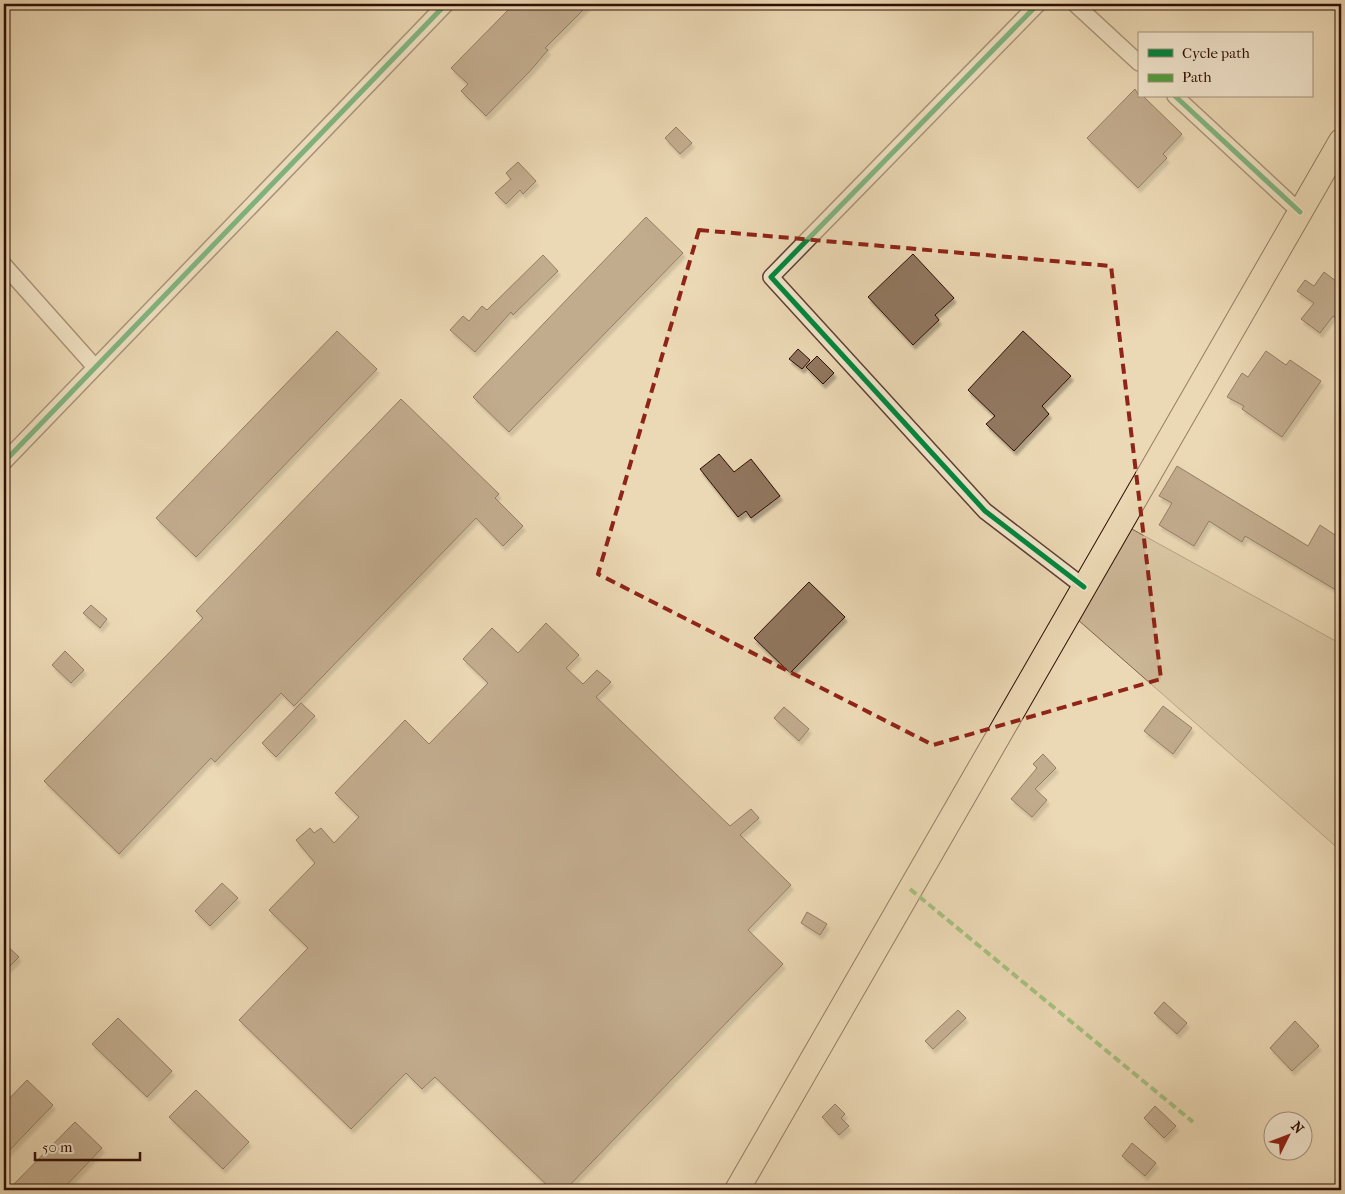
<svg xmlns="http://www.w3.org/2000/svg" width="1345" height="1194" font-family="'IM FELL French Canon',serif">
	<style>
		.grass { fill: #cbb696; stroke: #7d624c }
		.building { fill: #91775f; stroke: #2f0e03; filter: url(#shadow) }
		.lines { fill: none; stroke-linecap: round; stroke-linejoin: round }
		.minor-casing { stroke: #5e402f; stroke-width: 18 }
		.primary-casing { stroke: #2f0e03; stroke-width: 26 }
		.minor { stroke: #f2e6ce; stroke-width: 15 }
		.primary { stroke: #ebd8b4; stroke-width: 24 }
		.quiet { stroke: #529f3d; stroke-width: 4; stroke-dasharray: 8 4; stroke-linecap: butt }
		.cycleway-casing { stroke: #f2e6ce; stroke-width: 8 }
		.cycleway { stroke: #00873e; stroke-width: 5 }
		.marked { fill: none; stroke: #8f2418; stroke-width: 4; stroke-dasharray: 10 6; stroke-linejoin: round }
	</style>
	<defs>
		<filter id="shadow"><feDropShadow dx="2.5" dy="4.5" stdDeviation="1" flood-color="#0004"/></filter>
	</defs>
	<rect width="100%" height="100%" fill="#ebd8b4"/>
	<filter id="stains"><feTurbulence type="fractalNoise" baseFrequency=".004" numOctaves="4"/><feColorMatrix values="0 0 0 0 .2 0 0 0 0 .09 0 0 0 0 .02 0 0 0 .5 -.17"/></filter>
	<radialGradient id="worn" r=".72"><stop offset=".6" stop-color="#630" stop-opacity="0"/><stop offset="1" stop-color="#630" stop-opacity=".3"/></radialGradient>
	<polygon class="grass" points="1130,528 1341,644 1341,851 1077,619"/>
	<g class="building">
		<polygon points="514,4 589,4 545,48 548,50 530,71 486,116 461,91 468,84 451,68"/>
		<polygon points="1135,89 1139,96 1143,96 1182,134 1163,154 1167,158 1138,188 1087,138"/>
		<polygon points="676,127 692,143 680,154 665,138"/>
		<polygon points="518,162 536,181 523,194 520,190 506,204 495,193 511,179 506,173"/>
		<polygon points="646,217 683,253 509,432 473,397"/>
		<polygon points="913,254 954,298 935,315 939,320 913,345 868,297"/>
		<polygon points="543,255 558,271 513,315 511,312 475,352 450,330 463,316 469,321 482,306 487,310"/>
		<polygon points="1324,272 1341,285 1341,322 1333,316 1320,333 1301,319 1314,303 1297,291 1305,280 1314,286"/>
		<polygon points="337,331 377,369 196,557 156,518"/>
		<polygon points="1023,331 1071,376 1042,406 1049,414 1014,451 986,424 995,416 968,390"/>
		<polygon points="798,349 810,360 802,369 789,359"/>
		<polygon points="1266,351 1286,365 1290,360 1321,381 1282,437 1242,409 1244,406 1227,397 1242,373 1248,377"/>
		<polygon points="817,356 834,373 823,384 806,367"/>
		<polygon points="401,399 499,494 495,498 523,526 503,546 476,518 294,706 281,693 215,762 211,758 119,854 44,781 203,618 196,611"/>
		<polygon points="719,454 734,472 751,459 780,496 751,518 746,511 738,517 700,469"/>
		<polygon points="1177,466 1308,546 1320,525 1341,539 1341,593 1245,536 1242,542 1209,521 1194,546 1159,525 1172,503 1159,496"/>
		<polygon points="809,582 845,617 790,673 754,638"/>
		<polygon points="91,605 107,619 100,628 83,613"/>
		<polygon points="546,623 579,655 566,668 583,684 597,670 611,682 596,697 730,826 751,809 759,818 740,835 791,885 748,930 783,964 565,1190 552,1190 435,1077 422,1089 406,1073 351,1129 239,1020 308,948 269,910 315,863 296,840 310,828 314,833 321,828 334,843 359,817 335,793 405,720 429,744 488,683 463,659 492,628 518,653"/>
		<polygon points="65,651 84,670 71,683 52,665"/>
		<polygon points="301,703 315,716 276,757 262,743"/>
		<polygon points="1163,706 1192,728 1173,754 1144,731"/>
		<polygon points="784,707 809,729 799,741 774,718"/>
		<polygon points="1043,754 1056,768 1035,789 1047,800 1032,817 1011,799 1037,768 1033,764"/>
		<polygon points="222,883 238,898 210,926 195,911"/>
		<polygon points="807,912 827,924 820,935 801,923"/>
		<polygon points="4,943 19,957 4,972"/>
		<polygon points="1164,1002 1187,1023 1177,1034 1154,1013"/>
		<polygon points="958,1010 966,1018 933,1049 925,1041"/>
		<polygon points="118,1018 172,1071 147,1097 92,1044"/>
		<polygon points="1295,1021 1319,1046 1292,1071 1270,1048"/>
		<polygon points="27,1080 53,1105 4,1156 4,1104"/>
		<polygon points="196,1090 249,1142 223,1169 169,1117"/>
		<polygon points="835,1104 845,1114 841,1118 849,1126 839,1135 822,1117"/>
		<polygon points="1155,1106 1176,1126 1164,1138 1144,1118"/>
		<polygon points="75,1122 102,1148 62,1190 8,1190"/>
		<polygon points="1132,1143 1156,1163 1145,1176 1122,1156"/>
	</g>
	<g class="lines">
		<g class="minor-casing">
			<g id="minor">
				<polyline points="1038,4 771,277 985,511 1084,587"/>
				<polyline points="1075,4 1139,63"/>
				<polyline points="1175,96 1300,212"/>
				<polyline points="4,265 95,367"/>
				<polyline points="4,462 446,4"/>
			</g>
		</g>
		<g class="primary-casing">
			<polyline id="primary" points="737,1190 1341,141"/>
		</g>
		<use href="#minor" class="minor"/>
		<use href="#primary" class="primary"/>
		<polyline class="quiet" points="910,889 1193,1122"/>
		<g class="cycleway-casing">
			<g id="cycleway">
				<polyline points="1038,4 771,277 985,511 1084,587"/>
				<polyline points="1175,96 1300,212"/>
				<polyline points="4,462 446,4"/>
			</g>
		</g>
		<use href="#cycleway" class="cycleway"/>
	</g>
	<path d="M0 0H1345V1194H0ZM699 230 1111 266 1161 679 933 745 598 574Z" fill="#ebd8b4" fill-opacity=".55" fill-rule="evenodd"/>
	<path class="marked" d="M699 230 1111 266 1161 679 933 745 598 574Z"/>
	<rect width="1345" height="1194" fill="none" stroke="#ebd8b4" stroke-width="20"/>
	<rect x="5" y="5" width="1335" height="1184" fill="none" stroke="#2f0e03" stroke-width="2.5"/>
	<rect x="10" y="10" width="1325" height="1174" fill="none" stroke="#2f0e03"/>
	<rect x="1138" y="32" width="175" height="65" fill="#f2e6ce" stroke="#a4907d"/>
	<rect x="1148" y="49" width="25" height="8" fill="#00873e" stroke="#a4907d"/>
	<text x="1182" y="58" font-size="15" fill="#2f0e03">Cycle path</text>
	<rect x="1148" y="74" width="25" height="8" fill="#529f3d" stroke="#a4907d"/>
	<text x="1182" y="82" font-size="15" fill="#2f0e03">Path</text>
	<g transform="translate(1288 1136) rotate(48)"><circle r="24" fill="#f2e6ce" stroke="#a4907d"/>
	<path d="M0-4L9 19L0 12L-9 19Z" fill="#8f2418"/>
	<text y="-8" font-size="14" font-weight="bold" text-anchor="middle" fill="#2f0e03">N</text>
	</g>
	<path d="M35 1152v8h105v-8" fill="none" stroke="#2f0e03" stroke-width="2.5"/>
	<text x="42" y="1152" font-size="15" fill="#2f0e03" stroke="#f2e6ce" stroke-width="4" paint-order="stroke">50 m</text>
	<rect width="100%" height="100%" filter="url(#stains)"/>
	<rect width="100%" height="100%" fill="url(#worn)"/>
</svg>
